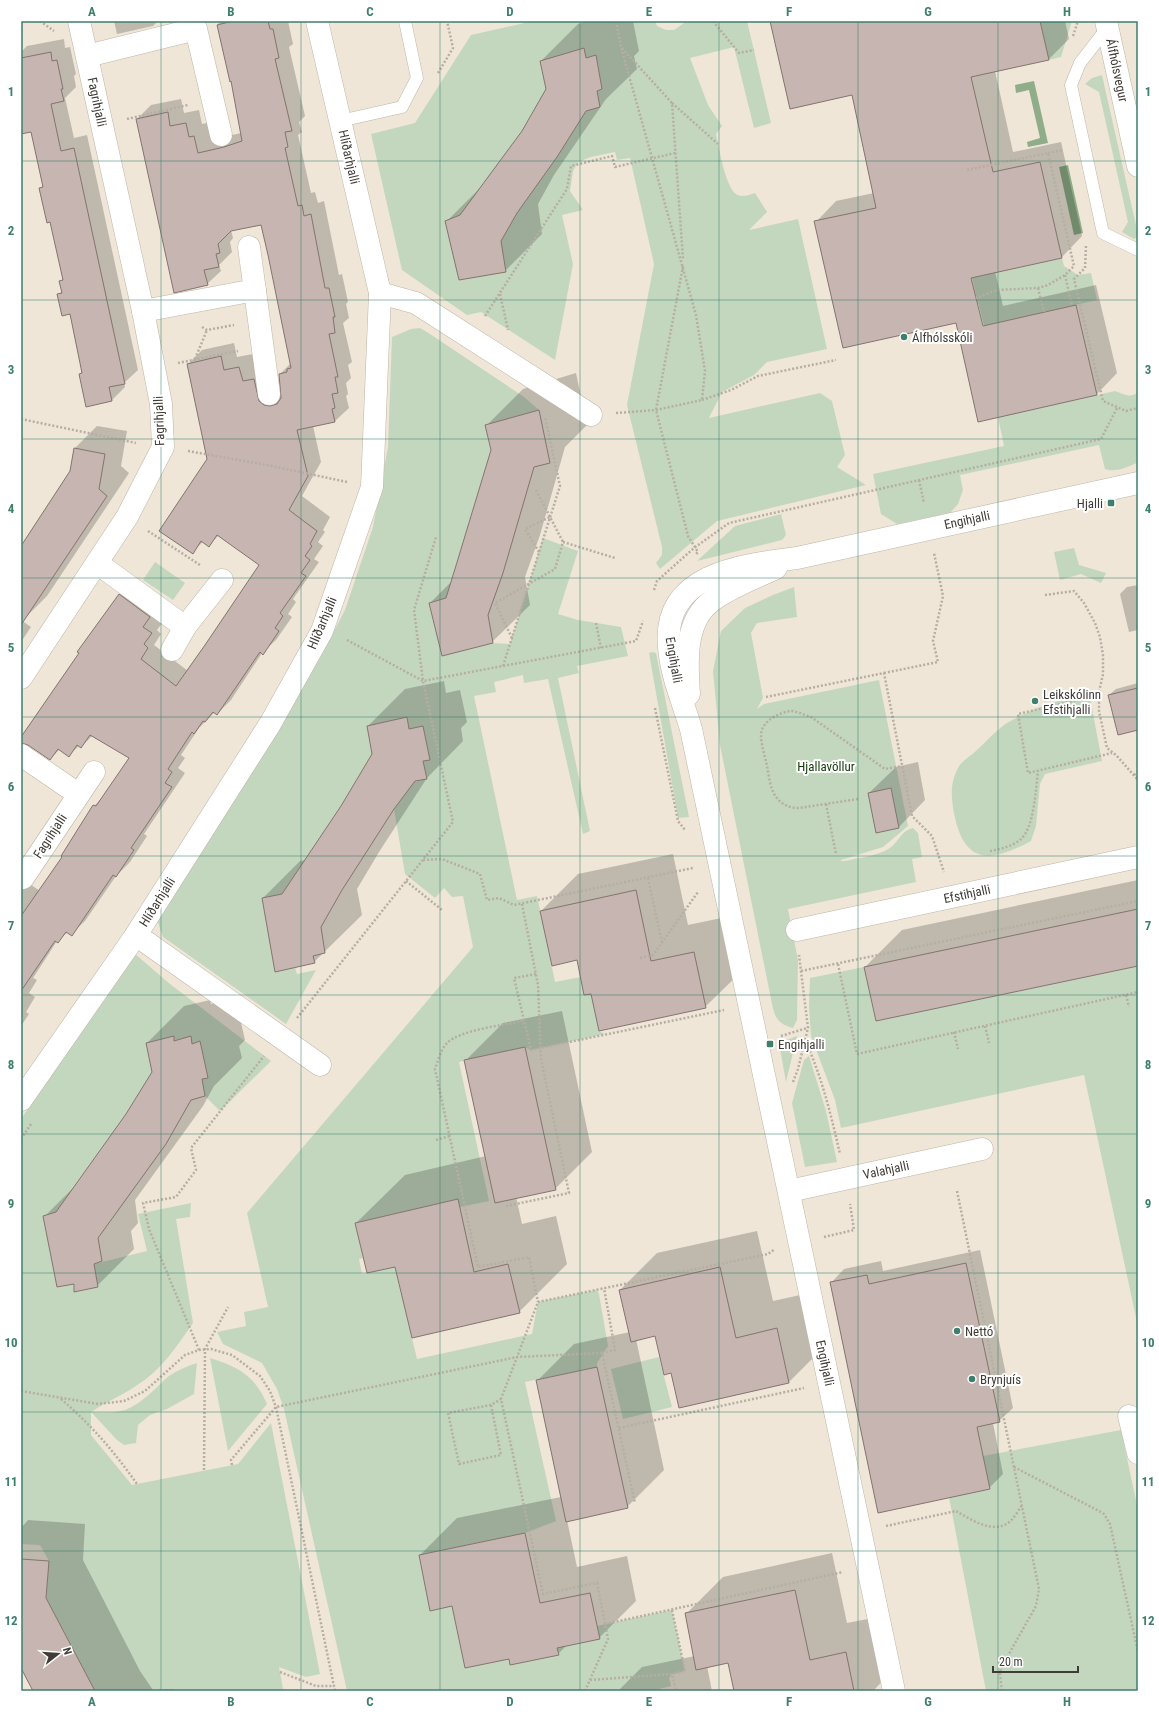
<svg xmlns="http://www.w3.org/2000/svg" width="1159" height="1712" font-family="'Roboto Condensed',sans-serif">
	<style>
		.green { fill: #c3d7bf }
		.forest { fill: #8ead88 }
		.shadow { fill: #0003; fill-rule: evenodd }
		.building { fill: #c6b5b0; stroke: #84746f }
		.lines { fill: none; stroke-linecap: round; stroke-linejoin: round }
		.service-casing { stroke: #beb5a7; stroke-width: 13 }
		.minor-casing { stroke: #beb5a7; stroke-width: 23 }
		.tertiary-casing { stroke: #beb5a7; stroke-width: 23 }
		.path { stroke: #b6aea3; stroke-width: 2.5; stroke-dasharray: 2 2; stroke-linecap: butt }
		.service { stroke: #fff; stroke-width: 12 }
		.minor { stroke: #fff; stroke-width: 22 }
		.tertiary { stroke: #fff; stroke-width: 22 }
		.grid { fill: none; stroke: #3f7f6d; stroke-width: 1; stroke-opacity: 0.55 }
		.poi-dot { fill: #3f7f6d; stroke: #fff; stroke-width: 1.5 }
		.labels { text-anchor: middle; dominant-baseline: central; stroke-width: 4; stroke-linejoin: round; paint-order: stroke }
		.street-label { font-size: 13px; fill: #3f3b36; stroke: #fff }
		.poi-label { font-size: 13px; fill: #3f3b36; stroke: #fff; text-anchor: start }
		.park-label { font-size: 13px; fill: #0e3a04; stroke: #fff }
		.neatline { fill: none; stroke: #3f7f6d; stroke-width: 1.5 }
		.grid-label { font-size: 13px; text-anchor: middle; font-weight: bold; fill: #3f7f6d }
	</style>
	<rect width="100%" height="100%" fill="#efe6d8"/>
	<g class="green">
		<path d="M533 21H655L657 26 666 30H674L687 21H747L771 123 754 128 734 47 690 58 708 105 722 126 716 134C719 147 725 186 736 194 742 198 749 195 755 193L767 212 749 230 798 219 827 349 767 362 754 375 722 392 709 418 820 393 832 401 845 455 837 467 866 485 717 521 660 569 656 563 662 555V547L627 405 654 264 630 158 617 160 615 152 591 157 578 162 573 171 570 191 583 210 562 215 573 264 555 360 481 312 467 315 402 270 371 134 415 123 471 35Z"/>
		<polygon points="1040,21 1072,21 1061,57 1049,60"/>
		<polygon points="1102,75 1138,234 1137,237 1134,239 1122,232 1128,222 1099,92 1085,84 1092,78"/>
		<polygon points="1062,258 1064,266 1078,275 1091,273 1097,300 983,326 972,277"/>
		<polygon points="420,328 430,334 524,397 539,410 485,425 491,450 446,598 429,603 442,656 493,643 510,644 543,538 578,551 558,614 578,620 621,627 628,656 577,666 579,673 558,678 590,831 583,834 548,679 524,683 523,675 494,682 496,692 474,696 517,900 537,896 555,982 581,977 584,995 591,994 599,1031 605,1034 531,1050 525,1047 459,1062 489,1201 460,1207 457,1199 356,1223 363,1258 359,1259 362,1274 409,1264 399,1284 417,1359 532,1334 538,1302 597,1290 599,1294 608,1346 597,1363 597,1367 525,1382 556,1521 525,1533 419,1555 430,1610 475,1601 455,1621 465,1668 509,1659 510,1665 559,1655 557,1648 597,1626 672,1610 685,1671 672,1674 669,1678 671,1686 651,1691 347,1691 284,1409 277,1389 262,1363 223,1344 217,1332 246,1326 244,1312 268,1307 247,1213 473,947 463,896 452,897 444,888 435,898 405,874 394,809 411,783 427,779 423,761 430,760 423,727 409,729 407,717 367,726 372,754 341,806 282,894 262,898 275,972 295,967 297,974 316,970 286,1024 163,937 157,920 159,909 320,658 345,610 373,527 388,447 392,337 411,329"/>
		<path d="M1115 391C1124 394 1130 399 1138 392V462C1129 467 1115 473 1105 469L1099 445 960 475 963 490 958 504 950 513 897 524 881 514 873 474 1004 446 998 417Z"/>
		<polygon points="781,514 786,535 782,540 697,561 735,526"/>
		<polygon points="1074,548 1079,565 1106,573 1101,583 1081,574 1060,580 1054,552"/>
		<polygon points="155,562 185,583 173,600 143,580"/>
		<path d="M794 587 797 617 757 623 751 633 763 698 757 709 764 704 879 680 908 826 883 847 841 860V861H844C858 858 878 856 890 848 899 841 902 830 913 828L918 833 922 857 912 859 916 882 788 909 798 960 797 1020 793 1028C778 1024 775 1018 772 1004L720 745 713 671 721 631 745 608 773 595Z"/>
		<polygon points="652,652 656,653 689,817 678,818 649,653"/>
		<path d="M1089 693 1102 761 1045 774 1040 784 1036 826 1031 841C990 863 964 865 954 813 951 797 950 783 958 768 962 760 971 756 977 750 987 741 996 730 1007 723 1032 708 1061 699 1089 693Z"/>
		<path d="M134 953 170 984 271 1061 220 1111 205 1096 202 1079 208 1078 200 1041 192 1044 190 1037 174 1041 173 1037 146 1043 152 1072 126 1114 56 1212 44 1216 57 1287 74 1284 75 1292 98 1287 94 1264 147 1251 138 1214 191 1203 190 1217 176 1219 193 1323C181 1340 168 1360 152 1374 134 1390 111 1399 91 1412 102 1413 115 1413 125 1410 143 1403 155 1388 169 1376 178 1370 187 1366 197 1363L194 1394 167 1409 150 1415 138 1425 136 1443 124 1445 117 1440 91 1412V1435L132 1485 238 1464 271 1423 320 1674 306 1677 279 1667 283 1689 294 1691H95L46 1598 49 1561 40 1545 21 1544V1119Z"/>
		<polygon points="1138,966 1138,1327 1084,1075 841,1128 835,1100 811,1036 809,1007 810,978 864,967 876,1021"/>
		<polygon points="797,1036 786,1082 779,1043"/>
		<polygon points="809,1056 826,1111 837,1162 805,1167 792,1103 804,1060"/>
		<polygon points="659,1357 672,1407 623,1419 611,1369"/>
		<path d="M210 1358C239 1367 255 1376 267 1404L228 1451Z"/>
		<polygon points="1121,1430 1138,1510 1138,1691 986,1691 949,1497 990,1489 983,1456"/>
	</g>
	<g class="forest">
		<polygon points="1034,81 1048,143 1028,147 1027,142 1040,138 1029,90 1016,93 1015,85"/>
		<polygon points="1068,165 1083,233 1074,235 1059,167"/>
	</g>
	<g class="shadow">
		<polygon points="114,21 158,21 153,26 117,34"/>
		<polygon points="218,21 288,21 293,44 289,47 305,116 299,122 302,132 298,135 311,193 315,192 318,203 324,201 339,275 342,274 348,302 346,304 349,318 343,323 352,362 348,365 351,378 346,383 348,394 346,396 349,408 335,421 313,426 321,462 302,496 330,517 323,530 325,532 318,542 323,546 314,559 319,562 293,599 296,602 288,614 292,617 276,640 262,653 231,700 217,714 215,712 199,728 181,755 185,758 178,768 185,773 144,834 147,836 130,862 116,876 85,921 71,934 68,932 57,941 33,978 37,980 29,993 35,997 26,1012 29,1014 21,1026 21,878 40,891 64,857 94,806 103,797 130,757 93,735 81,747 79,746 69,755 60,749 50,759 29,744 21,741 21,739 119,595 133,581 165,619 157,630 161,634 154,645 188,671 260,565 219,535 209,545 203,542 192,552 208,459 188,364 202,350 234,343 237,357 253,354 278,392 281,393 280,374 291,363 262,224 231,230 233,238 230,242 232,252 219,265 221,271 207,284 174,291 137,119 151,105 181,99 184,113 199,110 202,124 207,123 211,140 241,133 232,80 221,38"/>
		<polygon points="588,21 633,21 639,51 634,56 637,69 606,99 554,175 538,204 542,234 505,271 446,222 483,185 523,132 547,90 541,61 578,24"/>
		<path d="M771 21H1065L1069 39 1049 59 995 71 1013 152 1061 142 1082 236 1062 257 995 271 1003 306 1096 285 1117 373 1097 394 957 321 816 222 836 201 874 193 853 94ZM978 303 985 330 983 331 977 304Z"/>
		<polygon points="64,39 65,48 70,47 76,74 74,76 76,87 65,98 74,138 87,135 138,370 124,383 125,387 112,400 80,374 83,371 71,312 58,295 62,291 60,282 64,278 51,221 40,189 44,185 32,131 21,123 21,52 27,46"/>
		<polygon points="576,373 587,425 565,447 540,535 525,577 530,605 492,642 430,603 452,581 492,450 486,426 523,389"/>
		<polygon points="97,426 127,431 121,466 129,473 47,596 24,619 21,617 21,547 71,471 75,448"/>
		<polygon points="1138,585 1138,630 1129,632 1120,594 1127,587"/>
		<polygon points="21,620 31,627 21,642"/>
		<polygon points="444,681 446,693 460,690 467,722 461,728 463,741 427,778 379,852 357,889 362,915 314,962 263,898 300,861 306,860 342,806 373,754 368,726 405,689"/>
		<polygon points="1138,683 1138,729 1109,695 1116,689"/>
		<polygon points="918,762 925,800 899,827 869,793 896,767"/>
		<polygon points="673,854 688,925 731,916 743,970 705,1007 591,993 578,959 541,911 578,874"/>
		<polygon points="1138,880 1138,965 865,967 902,930"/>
		<polygon points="210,1000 211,1004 228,1000 237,1005 245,1040 239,1046 242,1058 214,1086 203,1106 135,1200 138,1223 131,1231 134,1249 97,1286 75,1283 45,1216 81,1180 127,1114 153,1072 147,1043 184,1006"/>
		<polygon points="562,1011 592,1152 555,1189 516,1197 522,1224 556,1216 567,1264 519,1312 396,1266 356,1223 405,1175 486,1156 465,1061 503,1023"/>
		<polygon points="757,1231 773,1301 814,1292 826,1345 789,1382 672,1372 656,1335 636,1339 664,1470 627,1507 567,1520 577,1567 627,1556 636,1601 599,1638 567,1645 558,1654 510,1658 453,1605 420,1555 457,1518 561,1497 537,1381 574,1344 630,1332 620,1290 657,1253"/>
		<polygon points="980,1250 1013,1408 999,1421 993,1423 1003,1474 989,1488 831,1283 844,1269 881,1261 883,1271"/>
		<polygon points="28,1520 85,1524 83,1560 140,1671 153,1690 174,1689 174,1691 34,1691 21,1666 21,1528"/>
		<polygon points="832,1553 847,1623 883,1616 894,1669 873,1691 735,1691 729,1662 707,1666 712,1691 618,1691 642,1667 695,1656 686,1614 723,1577"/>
	</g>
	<g class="building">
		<polygon points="233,21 268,21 270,29 273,29 279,58 275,59 292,131 285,132 288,147 285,148 298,206 302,205 304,216 311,214 325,288 329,288 335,317 333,317 335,333 329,334 338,377 335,377 338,393 332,394 335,408 332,409 335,422 297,430 308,476 289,510 317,531 310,544 312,546 305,556 310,560 301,573 306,576 280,613 283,616 275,628 279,631 263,655 260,652 217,715 213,712 205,722 203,721 194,734 192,732 168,769 172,772 165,783 172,787 131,848 134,850 116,877 113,875 72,936 66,932 58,943 55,941 21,991 21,916 62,857 61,856 93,805 96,806 129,758 90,735 81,748 77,745 69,757 58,749 50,760 28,745 21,743 21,737 79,653 77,652 119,594 150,617 143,627 152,633 144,644 148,648 141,659 176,686 205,645 259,565 217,535 209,547 201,541 193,554 159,531 207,459 187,364 221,356 224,370 239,367 243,381 254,379 259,401 264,405 270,406 277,404 281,398 279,374 287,372 287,369 291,368 268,255 261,225 231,231 218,244 220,253 216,254 219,267 204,270 208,285 174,293 136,119 168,112 170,126 186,123 189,137 194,136 198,153 224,147 242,141 231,81 230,82 217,25"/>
		<polygon points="770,21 1040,21 1049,60 971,77 993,172 1040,162 1062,258 971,278 983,326 1076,305 1097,395 978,422 956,323 843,348 814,221 876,208 852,95 790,109"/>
		<polygon points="584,48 586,58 596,55 602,89 597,91 600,107 586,111 557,157 517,213 501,241 506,272 459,280 445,221 460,215 522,131 546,89 540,61"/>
		<polygon points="51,52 52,61 57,60 63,89 61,89 64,101 51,104 61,151 74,148 125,384 109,387 112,401 86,407 79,374 82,373 70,314 62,316 57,294 62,293 59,281 63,280 50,222 47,223 39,188 43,187 31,132 21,134 21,58"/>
		<polygon points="539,410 550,463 534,467 503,573 488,615 493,643 442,656 429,603 446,598 458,559 491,450 485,425"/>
		<polygon points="74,448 105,454 99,489 107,496 21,625 21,546 70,471"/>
		<polygon points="1138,688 1138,730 1118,735 1108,695"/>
		<polygon points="407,717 409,729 423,726 430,760 423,761 427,779 415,781 394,809 342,890 321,927 325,953 313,956 315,963 275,972 262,898 282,894 341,806 372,754 367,726"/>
		<polygon points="891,788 899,828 876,833 868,793"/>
		<polygon points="636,890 651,961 694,952 706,1008 599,1031 591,994 584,995 577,960 552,966 540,911"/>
		<polygon points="1138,909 1138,966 876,1021 864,967"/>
		<polygon points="174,1036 174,1041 191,1036 192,1044 200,1041 208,1078 202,1079 205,1096 191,1100 166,1144 98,1238 102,1261 94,1264 98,1287 74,1292 74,1284 57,1287 43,1216 56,1212 126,1114 152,1072 146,1043"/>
		<polygon points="525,1047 556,1190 495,1203 464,1060"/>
		<polygon points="458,1199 474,1272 508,1264 520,1313 412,1338 395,1267 367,1273 355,1223"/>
		<polygon points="966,1263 1000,1422 977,1427 990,1489 878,1513 830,1282 867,1275 869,1284"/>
		<polygon points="720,1267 736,1338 777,1328 789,1383 679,1408 671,1373 664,1375 655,1336 631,1342 619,1290"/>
		<polygon points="597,1367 628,1508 566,1522 536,1380"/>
		<polygon points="525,1533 540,1603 590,1593 600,1639 557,1648 559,1655 510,1665 509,1659 465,1668 452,1606 430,1611 419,1555"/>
		<polygon points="21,1559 49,1561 46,1598 95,1691 33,1691 21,1668"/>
		<polygon points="795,1590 810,1660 846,1652 854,1691 734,1691 728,1663 696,1670 685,1613"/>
	</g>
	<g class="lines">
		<g class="service-casing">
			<g id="service">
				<polyline points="1108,27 1080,63 1071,85 1103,233 1138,250"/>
				<polyline points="340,121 402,107 417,78 405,21"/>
			</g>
		</g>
		<g class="minor-casing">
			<g id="minor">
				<polyline points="1106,21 1138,166"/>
				<polyline points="87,56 196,29 221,135"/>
				<polyline points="249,247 269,394"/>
				<polyline points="380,293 416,303 591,415"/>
				<polyline points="143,311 255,290"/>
				<polyline points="97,563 185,627"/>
				<polyline points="172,650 185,627 222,580"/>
				<polyline points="21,678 127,517 163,447 161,404 143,311 79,21"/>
				<path d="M689 694C687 665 684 625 708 604 723 590 757 577 776 568"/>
				<polyline points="21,755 78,794"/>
				<polyline points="23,878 94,772"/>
				<polyline points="797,930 1138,857"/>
				<polyline points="136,935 320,1065"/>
				<polyline points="789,1191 982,1149"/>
				<polyline points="1129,1416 1138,1453"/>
				<path d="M894 1691 691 729C683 702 671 675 669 647 662 573 742 565 797 558L1138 483"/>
			</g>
		</g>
		<g class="tertiary-casing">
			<polyline id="tertiary" points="21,1100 136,935 270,724 322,631 372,487 380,293 317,21"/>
		</g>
		<g class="path">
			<polyline points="40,21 54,31"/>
			<polyline points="616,21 621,47 672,103 683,259"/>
			<polyline points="713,21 739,53 754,50"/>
			<polyline points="1073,36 1077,24 1077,21"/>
			<polyline points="438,73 453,48 447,21"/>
			<polyline points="672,103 718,144"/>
			<polyline points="127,119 188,105"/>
			<polyline points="1048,153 1063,150"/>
			<polyline points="967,170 1048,153 1074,266 1065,275 1048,285 1038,288 997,290 976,298"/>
			<polyline points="1086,246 1085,268 1074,279 1103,401 1126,411 1138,408"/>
			<polyline points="683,266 656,410 688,536 698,552 696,554"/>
			<polyline points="1065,275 1072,306"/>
			<polyline points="1038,288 1044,312"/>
			<polyline points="500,294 508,330"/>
			<polyline points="485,316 567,189 571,166 612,156 615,167 675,153"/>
			<polyline points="202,327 207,330 234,325"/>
			<polyline points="195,359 207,330"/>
			<polyline points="178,363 238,351"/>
			<polyline points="702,400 731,390 758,376 836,360"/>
			<polyline points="616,413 656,410 702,400 705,371 696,315 621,47"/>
			<polyline points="21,419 136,443"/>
			<polyline points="188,451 267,465 347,482"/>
			<polyline points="919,480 924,503"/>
			<polyline points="536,490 563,542"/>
			<polyline points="148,531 200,565"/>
			<polyline points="539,552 525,529 550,517"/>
			<polyline points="654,590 657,581 694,548 729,523 1101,439 1117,408"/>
			<polyline points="1045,595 1074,591 1084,603 1095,623 1100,637 1103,655 1103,674 1099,692 1099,711 1107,748 1117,756 1138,780"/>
			<polyline points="596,623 601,648"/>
			<polyline points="512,638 495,603 555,569 563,542 615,558"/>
			<polyline points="347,640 423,681 636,641 643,621"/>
			<polyline points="503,666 560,486 545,417"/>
			<polyline points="884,673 938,662 933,641 943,596 934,553"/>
			<polyline points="1099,695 1018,714 1028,773 1112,753"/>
			<polyline points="766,697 884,673 912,816 932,836 944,872"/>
			<polyline points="655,708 678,821 685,830"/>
			<polyline points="1134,775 1138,771"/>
			<path d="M858 799 799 808C790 808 782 805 777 798 770 790 769 776 767 766 765 756 761 745 761 735 761 722 778 713 790 711 797 711 804 715 811 717L885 769 902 766"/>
			<polyline points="826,804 836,854"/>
			<path d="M990 851C1001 849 1013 846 1021 839 1034 828 1036 788 1038 771"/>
			<polyline points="423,860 442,859 480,874 487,900 499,898 514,905 693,868"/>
			<polyline points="648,878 662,942"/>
			<polyline points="406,881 442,910"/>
			<polyline points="640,958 653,955 698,892"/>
			<polyline points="838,964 857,1054 1138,992"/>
			<polyline points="801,971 1138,901"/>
			<polyline points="536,974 514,978 531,1050 724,1010"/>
			<polyline points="1126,995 1129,1007"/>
			<polyline points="297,1018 453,822 423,681 414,610 436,537"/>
			<path d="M523 1021C504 1025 460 1030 447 1043 441 1049 438 1061 435 1069L478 1267 529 1257 538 1302"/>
			<polyline points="985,1026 989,1043"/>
			<polyline points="954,1032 958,1049"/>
			<polyline points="781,1036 807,1028"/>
			<path d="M805 1040C822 1077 831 1115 840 1154"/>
			<polyline points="793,1082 798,1069 808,1028 799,955"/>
			<polyline points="21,1139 31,1124"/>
			<polyline points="436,1140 450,1136"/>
			<polyline points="957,1191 1039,1589 1036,1606 1001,1668 1000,1674 1002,1691"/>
			<polyline points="506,1206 569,1193 541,1059 538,985 522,904"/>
			<polyline points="824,1237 854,1230 850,1204"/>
			<polyline points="199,1350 149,1229 143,1203 176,1197 196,1170 191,1148 264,1056"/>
			<polyline points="602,1353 615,1350 604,1288"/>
			<polyline points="21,1391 98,1404 124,1401 145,1391 185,1355 199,1350 211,1349 232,1355 260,1376 270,1391 276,1407 335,1691"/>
			<path d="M61 1399C92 1426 113 1450 137 1484"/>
			<polyline points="491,1405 501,1455 459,1464 448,1413 491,1405 501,1399"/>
			<polyline points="619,1428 804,1388"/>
			<polyline points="232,1465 231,1460 276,1407 517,1357 602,1353 635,1503"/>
			<polyline points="1014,1467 1099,1511 1104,1514 1110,1524 1138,1652"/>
			<polyline points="204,1470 205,1349 228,1307"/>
			<path d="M886 1526 956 1511C970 1519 992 1534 1008 1523 1014 1519 1018 1511 1022 1505"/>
			<polyline points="21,1554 22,1554"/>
			<polyline points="672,1610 685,1671 672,1674"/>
			<polyline points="605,1624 597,1583 543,1594 501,1399 538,1302 768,1254 775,1249"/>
			<polyline points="280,1672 316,1686 334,1686"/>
			<polyline points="590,1680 672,1674 676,1691"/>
			<polyline points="585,1691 608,1639 605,1624 843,1572"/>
		</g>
		<use href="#service" class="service"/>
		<use href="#minor" class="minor"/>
		<use href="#tertiary" class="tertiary"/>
	</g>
	<path class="grid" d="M161 21V1691M301 21V1691M440 21V1691M580 21V1691M719 21V1691M858 21V1691M998 21V1691M21 161H1138M21 300H1138M21 439H1138M21 578H1138M21 717H1138M21 856H1138M21 995H1138M21 1134H1138M21 1273H1138M21 1412H1138M21 1551H1138"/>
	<g class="poi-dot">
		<circle cx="904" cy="337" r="4"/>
		<rect x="1107" y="499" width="8" height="8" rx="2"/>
		<circle cx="1035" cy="701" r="4"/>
		<rect x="766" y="1040" width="8" height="8" rx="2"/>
		<circle cx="957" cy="1331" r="4"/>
		<circle cx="972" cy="1379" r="4"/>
	</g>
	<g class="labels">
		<g class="street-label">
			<text transform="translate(1117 70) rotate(78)">Álfhólsvegur</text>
			<text transform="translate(97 102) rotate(78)">Fagrihjalli</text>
			<text transform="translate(349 157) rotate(77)">Hlíðarhjalli</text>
			<text transform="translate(159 421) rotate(-92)">Fagrihjalli</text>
			<text transform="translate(967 520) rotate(-12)">Engihjalli</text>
			<text transform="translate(322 623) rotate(-67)">Hlíðarhjalli</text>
			<text transform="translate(674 660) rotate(80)">Engihjalli</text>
			<text transform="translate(50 836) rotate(-57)">Fagrihjalli</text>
			<text transform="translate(967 894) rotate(-12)">Efstihjalli</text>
			<text transform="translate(157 902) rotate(-58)">Hlíðarhjalli</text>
			<text transform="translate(886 1170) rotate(-12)">Valahjalli</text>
			<text transform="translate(825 1363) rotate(78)">Engihjalli</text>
		</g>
		<g class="poi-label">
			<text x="912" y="337">Álfhólsskóli</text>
			<text x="1103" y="503" text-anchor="end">Hjalli</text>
			<text x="1043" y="694">Leikskólinn<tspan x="1043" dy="15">Efstihjalli</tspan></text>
			<text x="778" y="1044">Engihjalli</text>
			<text x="965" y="1331">Nettó</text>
			<text x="980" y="1379">Brynjuís</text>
		</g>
		<g class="park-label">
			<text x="826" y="766">Hjallavöllur</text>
		</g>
	</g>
	<rect width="1159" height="1712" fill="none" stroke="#ffffff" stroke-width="44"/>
	<g transform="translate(58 1654) rotate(73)" stroke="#ffffff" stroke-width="3" paint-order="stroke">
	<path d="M0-3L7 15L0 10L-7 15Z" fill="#3f3b36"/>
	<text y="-6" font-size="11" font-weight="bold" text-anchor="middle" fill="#3f3b36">N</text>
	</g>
	<path d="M993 1666v6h85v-6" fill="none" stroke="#3f3b36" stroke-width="2"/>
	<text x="999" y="1666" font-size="12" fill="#3f3b36" stroke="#ffffff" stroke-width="3" paint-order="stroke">20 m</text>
	<rect x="22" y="22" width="1115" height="1668" class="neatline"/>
	<g class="grid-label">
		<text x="92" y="16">A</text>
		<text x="231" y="16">B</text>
		<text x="370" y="16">C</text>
		<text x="510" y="16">D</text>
		<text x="649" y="16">E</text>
		<text x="789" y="16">F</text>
		<text x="928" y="16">G</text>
		<text x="1067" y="16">H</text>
		<text x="11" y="96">1</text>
		<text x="1148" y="96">1</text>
		<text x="11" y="235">2</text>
		<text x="1148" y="235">2</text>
		<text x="11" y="374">3</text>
		<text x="1148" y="374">3</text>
		<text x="11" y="513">4</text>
		<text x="1148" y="513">4</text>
		<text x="11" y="652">5</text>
		<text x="1148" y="652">5</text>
		<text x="11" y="791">6</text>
		<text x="1148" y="791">6</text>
		<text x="11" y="930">7</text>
		<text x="1148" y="930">7</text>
		<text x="11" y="1069">8</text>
		<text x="1148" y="1069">8</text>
		<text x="11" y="1208">9</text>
		<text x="1148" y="1208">9</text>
		<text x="11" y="1347">10</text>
		<text x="1148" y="1347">10</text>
		<text x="11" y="1486">11</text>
		<text x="1148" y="1486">11</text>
		<text x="11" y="1625">12</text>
		<text x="1148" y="1625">12</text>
		<text x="92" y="1706">A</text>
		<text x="231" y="1706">B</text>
		<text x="370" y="1706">C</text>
		<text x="510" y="1706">D</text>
		<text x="649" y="1706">E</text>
		<text x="789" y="1706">F</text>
		<text x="928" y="1706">G</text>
		<text x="1067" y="1706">H</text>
	</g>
</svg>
